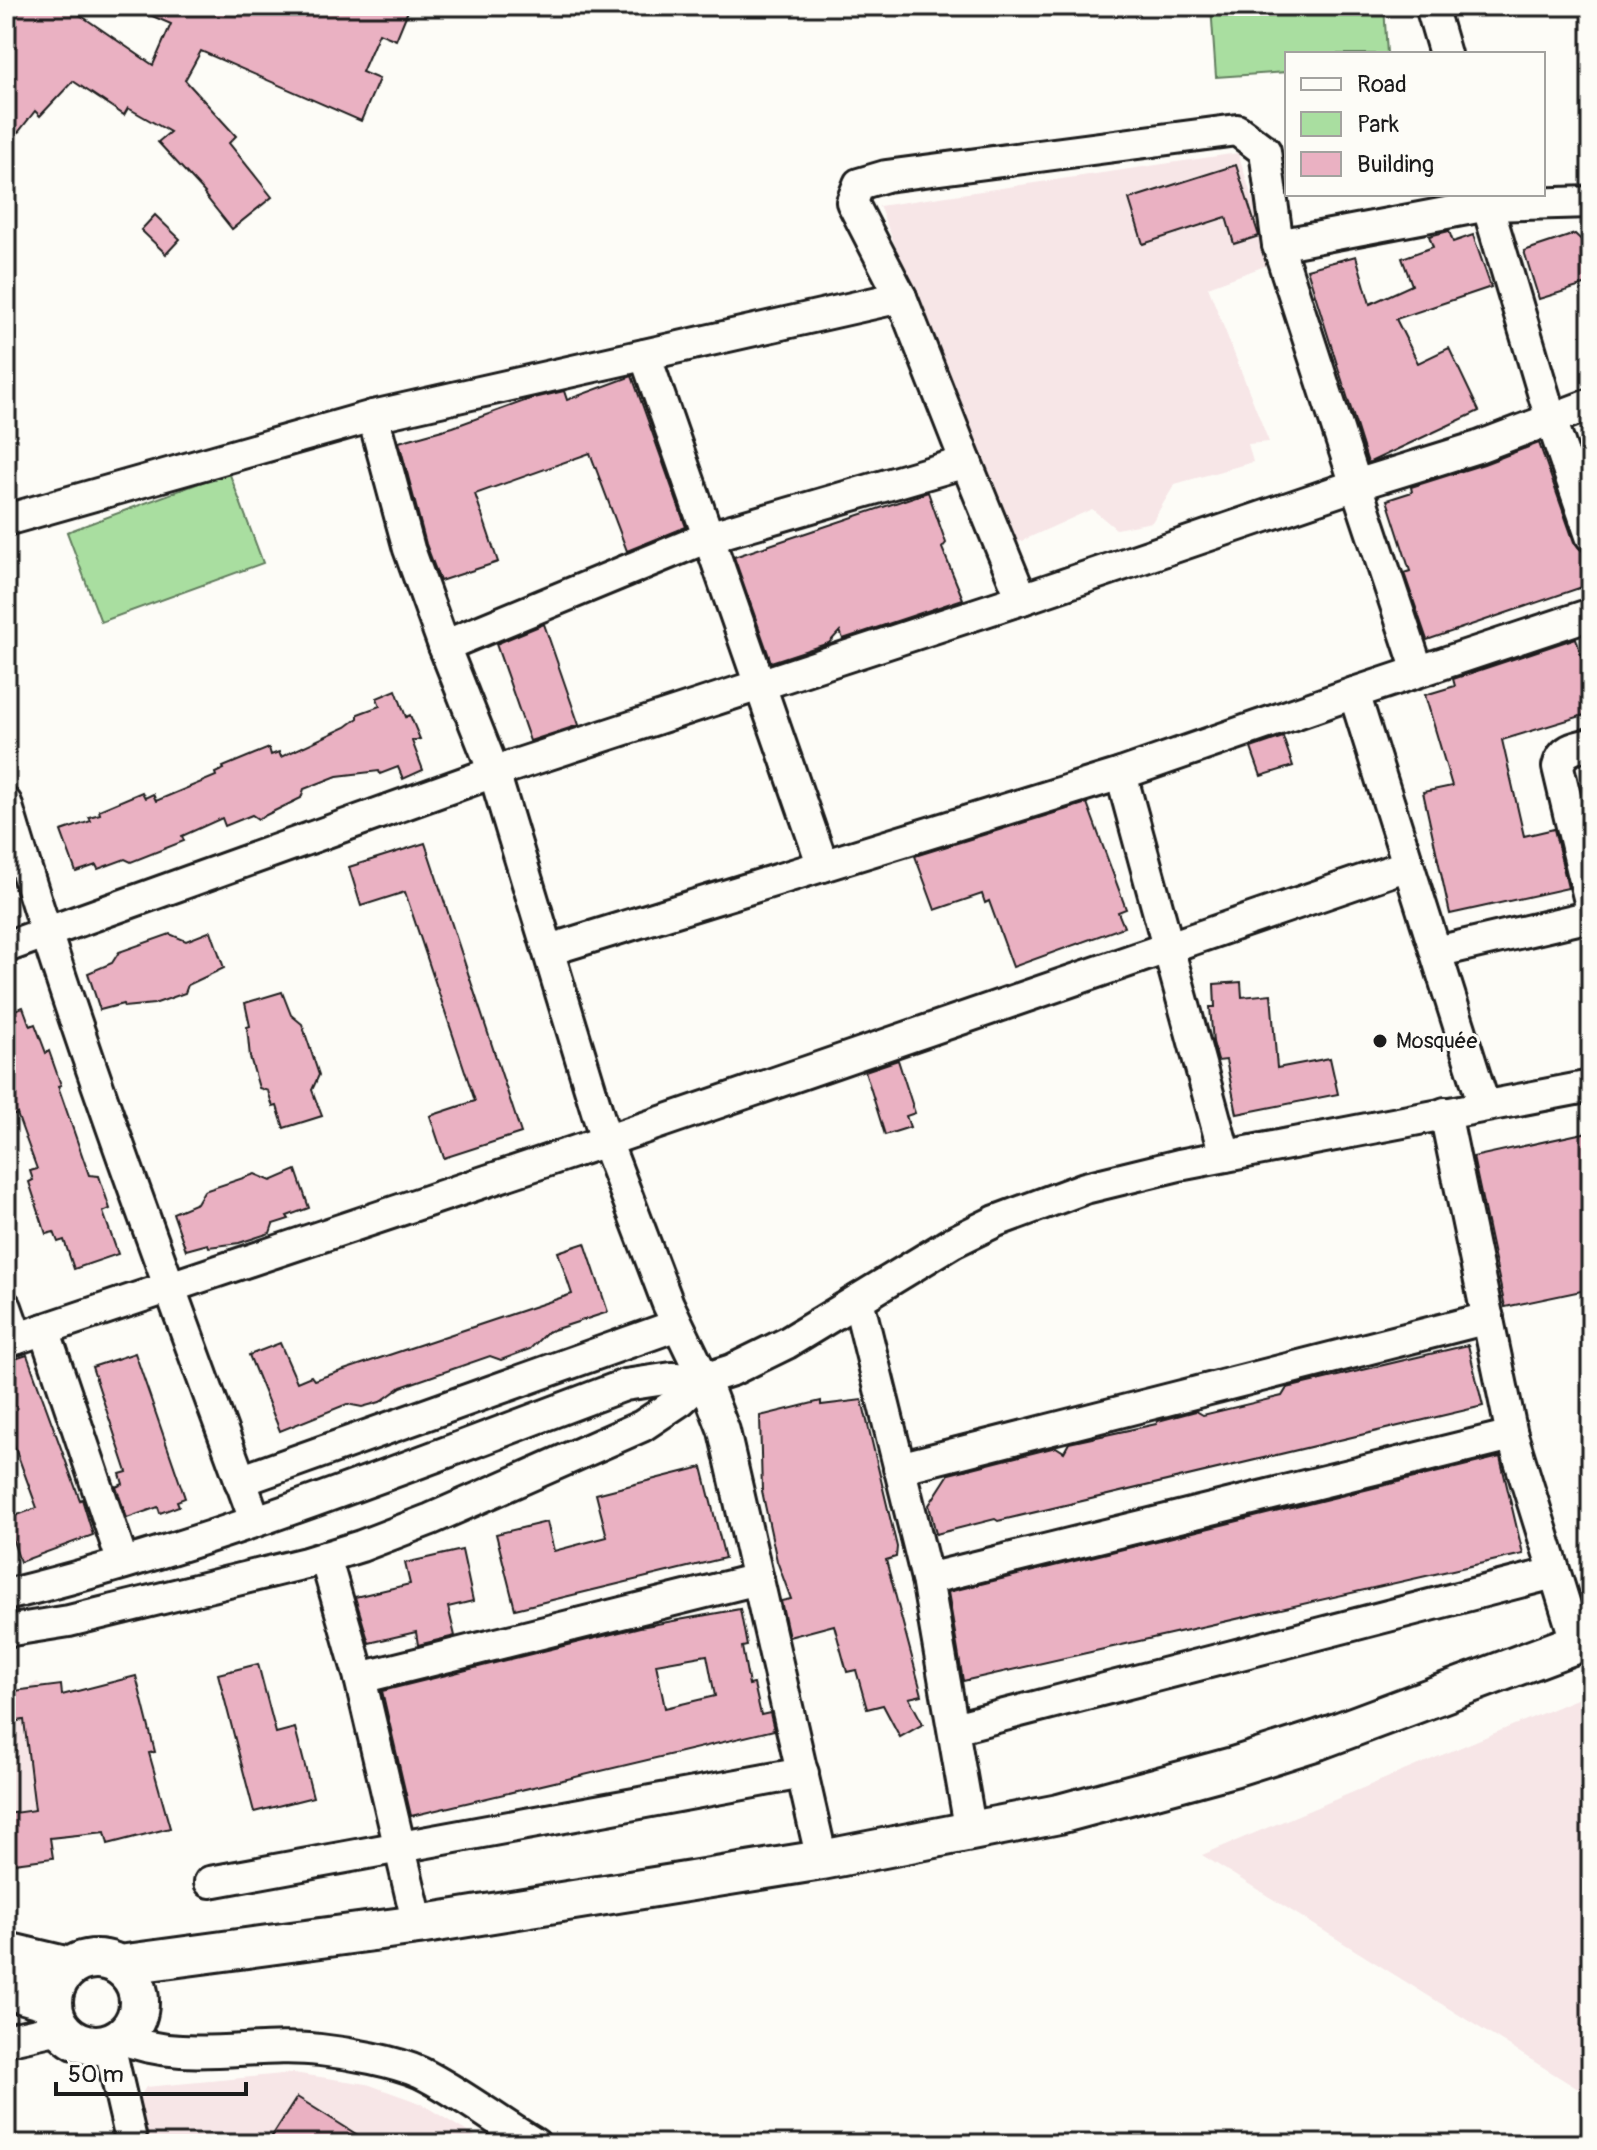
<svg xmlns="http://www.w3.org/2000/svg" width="1597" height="2150" font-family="Pangolin,sans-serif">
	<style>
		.built { fill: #f7e6e7 }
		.green { fill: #a9dea0; stroke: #627d5e; stroke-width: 2 }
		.building { fill: #eab1c2; stroke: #1c1c1c; stroke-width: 2; fill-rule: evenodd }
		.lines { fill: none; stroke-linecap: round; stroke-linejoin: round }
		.minor-casing { stroke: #1c1c1c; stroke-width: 36 }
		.major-casing { stroke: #1c1c1c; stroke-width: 44 }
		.minor { stroke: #fdfcf7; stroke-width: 30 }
		.major { stroke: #fdfcf7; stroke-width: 38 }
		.poi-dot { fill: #1c1c1c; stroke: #fdfcf7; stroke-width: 3 }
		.labels { text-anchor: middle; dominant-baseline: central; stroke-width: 6; stroke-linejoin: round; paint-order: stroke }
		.poi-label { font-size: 22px; fill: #1c1c1c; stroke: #fdfcf7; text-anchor: start }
	</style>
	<rect width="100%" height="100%" fill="#fdfcf7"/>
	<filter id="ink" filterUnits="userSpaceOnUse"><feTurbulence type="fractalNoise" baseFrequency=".0125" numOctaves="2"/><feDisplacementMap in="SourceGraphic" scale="16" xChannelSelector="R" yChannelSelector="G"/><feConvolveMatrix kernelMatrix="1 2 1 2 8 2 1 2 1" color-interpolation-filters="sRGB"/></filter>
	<g filter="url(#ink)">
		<g class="built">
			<polygon points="1238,153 1273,263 1208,287 1269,442 1248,444 1253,462 1175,484 1152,522 1116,529 1092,509 1017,543 879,206"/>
			<polygon points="37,1682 50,1690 59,1815 47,1844 52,1859 6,1866 6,1691 16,1696"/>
			<polygon points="1591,1693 1591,2097 1202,1855"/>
			<polygon points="293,2073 367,2084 420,2103 487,2144 109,2144 146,2087"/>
		</g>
		<g class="green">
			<polygon points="1211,6 1384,6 1387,54 1287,54 1287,72 1216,77"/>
			<polygon points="229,472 263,563 101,622 67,532"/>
		</g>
		<g class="building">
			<polygon points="6,6 67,6 153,65 171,24 129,6 410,6 396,40 379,33 362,72 379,79 361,121 201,51 185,80 236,136 229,143 272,197 232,229 204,194 205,193 158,142 170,132 128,108 124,115 73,81 40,116 35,111 6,148"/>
			<polygon points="1236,165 1259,236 1234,244 1226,217 1143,244 1129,199"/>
			<polygon points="155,215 180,239 166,254 141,230"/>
			<polygon points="1449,231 1453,242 1473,235 1491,287 1396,319 1418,363 1449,348 1479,411 1368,463 1307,269 1356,256 1370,304 1412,285 1402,258 1433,247 1429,236"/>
			<polygon points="1575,234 1591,249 1591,283 1539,299 1524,251"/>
			<polygon points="632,376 686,527 627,551 590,453 475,494 498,562 440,581 426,544 399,442 453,427 530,399 564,391 567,400"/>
			<polygon points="1539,443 1574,542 1584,552 1591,573 1591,584 1427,640 1404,573 1410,571 1387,500 1412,492 1411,487 1484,464"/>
			<polygon points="928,492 946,543 942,548 963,599 843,639 840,631 829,643 771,662 734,557"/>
			<polygon points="544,624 579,725 530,741 496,644"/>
			<polygon points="1576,638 1591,687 1591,713 1502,740 1524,836 1554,829 1568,888 1450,914 1423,792 1452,786 1425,695 1455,686 1453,679"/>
			<polygon points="396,690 406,717 410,715 420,739 412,741 423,770 403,779 398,767 380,774 379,771 337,776 304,789 301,798 258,819 252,815 225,826 222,818 182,836 184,841 131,862 125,859 98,869 96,865 76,872 61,831 91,821 89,817 100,814 99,810 142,792 145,798 153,794 156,801 216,776 215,773 224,769 223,767 269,748 271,755 279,752 281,757 346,727 358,718 358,714 380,706 377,698"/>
			<polygon points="1283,737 1293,766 1261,776 1251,748"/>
			<polygon points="1087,803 1126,909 1118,912 1124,927 1013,967 989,901 985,903 982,894 935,910 915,856"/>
			<polygon points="425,843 521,1133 444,1158 430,1116 475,1101 405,892 361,906 349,867"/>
			<polygon points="211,931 224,968 188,985 185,993 154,1004 124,1007 123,1004 100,1010 88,973 112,963 119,952 170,934 186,941"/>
			<polygon points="1241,982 1242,997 1271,994 1277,1068 1330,1058 1338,1094 1237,1114 1226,1060 1218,1061 1213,1042 1210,1007 1215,1007 1214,984"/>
			<polygon points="282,992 291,1015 302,1024 319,1075 312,1090 322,1116 284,1128 277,1106 273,1107 268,1091 259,1088 250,1057 247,1027 250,1026 245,1003"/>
			<polygon points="23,1007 30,1026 35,1024 46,1053 49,1051 61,1085 58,1086 89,1175 99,1176 110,1209 103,1212 118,1254 74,1269 64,1240 58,1242 54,1232 46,1234 29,1182 33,1180 30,1171 37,1169 17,1114 12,1116 6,1098 6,1013"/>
			<polygon points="898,1060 915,1113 906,1116 910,1127 885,1135 865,1071"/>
			<polygon points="1588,1132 1591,1145 1591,1289 1505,1307 1473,1157"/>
			<polygon points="296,1170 309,1208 287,1216 289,1219 273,1224 270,1233 239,1243 209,1247 208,1244 186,1250 173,1213 197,1203 204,1191 255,1174 271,1181"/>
			<polygon points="585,1243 608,1312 547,1332 530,1349 501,1360 490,1356 401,1387 380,1402 362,1407 347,1404 280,1431 249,1355 280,1343 297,1382 311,1376 314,1380 572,1294 558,1252"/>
			<polygon points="1468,1345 1483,1406 998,1521 995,1519 936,1534 929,1505 949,1474 1056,1447 1064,1452 1069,1443 1156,1424 1158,1421 1196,1411 1203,1415 1282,1396 1287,1388"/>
			<polygon points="135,1353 185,1498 177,1501 179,1506 160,1513 158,1507 127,1518 116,1487 123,1484 120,1474 127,1472 92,1367"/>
			<polygon points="27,1355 80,1500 82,1499 93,1535 20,1562 6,1519 37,1508 6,1423 6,1362"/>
			<polygon points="862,1400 897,1547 896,1557 886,1560 922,1695 909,1698 923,1724 900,1737 883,1705 867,1709 856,1670 847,1672 834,1625 789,1637 781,1601 791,1599 777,1561 762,1491 760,1416 821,1401 821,1405"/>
			<polygon points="1500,1457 1523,1554 963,1681 948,1592"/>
			<polygon points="702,1467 725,1558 515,1609 496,1534 547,1522 554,1551 607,1537 596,1494"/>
			<polygon points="462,1550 473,1601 448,1607 455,1636 418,1645 416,1632 369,1643 355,1597 410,1584 405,1563"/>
			<path d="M740 1609 747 1646 742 1647 749 1685 754 1684 761 1715 770 1713 774 1730 411 1816 382 1691 640 1627ZM707 1655 715 1696 665 1708 656 1664Z"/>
			<polygon points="258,1664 276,1733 295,1728 313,1797 254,1812 218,1674"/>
			<polygon points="136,1676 155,1752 149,1753 170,1828 108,1844 105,1832 50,1838 53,1858 6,1864 6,1814 35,1810 24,1720 6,1723 6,1692 61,1685 62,1695"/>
			<polygon points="297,2097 372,2144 267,2144"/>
		</g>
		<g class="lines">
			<g class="minor-casing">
				<g id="minor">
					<polyline points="1431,6 1445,54"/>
					<polyline points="1484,194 1551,419 1591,536"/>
					<polyline points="1278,245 1356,485 1478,447 1591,404"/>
					<polyline points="645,355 823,866"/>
					<polyline points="373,416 409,549 444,646 494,772 606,1141 668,1304 704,1379 724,1431 822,1860"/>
					<polyline points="966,462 1022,599 1356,485 1418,671"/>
					<polyline points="6,520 373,416 901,297"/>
					<polyline points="444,646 708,537 966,462 901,297 852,202 859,184 886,176 1237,130 1265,151 1278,245 1488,205 1591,202"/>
					<polyline points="1354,693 1484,1105"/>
					<path d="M1591 744C1575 747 1562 749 1558 767L1591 906"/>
					<polyline points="1121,774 1225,1156"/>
					<path d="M6 803C78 1046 168 1282 255 1520"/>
					<polyline points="6,947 494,772 1022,599"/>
					<polyline points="549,950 1121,774 1354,693 1591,614"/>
					<polyline points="1436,952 1591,916"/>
					<polyline points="1445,1113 1512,1435 1577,1644"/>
					<polyline points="858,1300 927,1579 971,1833"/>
					<polyline points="6,1307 17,1338"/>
					<polyline points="44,1329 123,1563"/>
					<polyline points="6,1342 606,1141 1408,865"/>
					<polyline points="899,1468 1488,1318"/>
					<polyline points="240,1481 677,1325"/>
					<polyline points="325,1557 360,1678 418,1925"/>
					<polyline points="927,1579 1512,1435"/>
					<path d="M6 1595C218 1544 421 1461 625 1385L672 1378 704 1379 732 1370 787 1343 953 1242 996 1221 1085 1188 1179 1165 1591 1086"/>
					<polyline points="6,1631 69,1621 306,1563 361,1546 431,1519 642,1426 681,1400 704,1379"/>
					<polyline points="360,1678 758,1579"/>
					<polyline points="954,1728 1554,1573"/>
					<polyline points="210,1882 803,1773"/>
					<path d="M121 2038C183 2065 255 2042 320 2050 348 2053 395 2061 421 2073 458 2091 498 2122 535 2144"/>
					<polyline points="6,2040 60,2028"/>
					<polyline points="109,2044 132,2144"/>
				</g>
			</g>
			<g class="major-casing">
				<g id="major">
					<polyline points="6,1952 69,1967"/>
					<circle cx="96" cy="2002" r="43"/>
					<polyline points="119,1965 418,1925 822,1860 1059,1814 1233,1767 1318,1740 1591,1638"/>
					<polyline points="6,1989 52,2002"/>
				</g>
			</g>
			<use href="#minor" class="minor"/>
			<use href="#major" class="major"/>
		</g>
	</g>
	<circle class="poi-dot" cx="1380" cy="1041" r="8"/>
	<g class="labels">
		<g class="poi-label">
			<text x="1396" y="1041">Mosquée</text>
		</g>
	</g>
	<rect width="1597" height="2150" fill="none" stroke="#fdfcf7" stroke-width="32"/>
	<rect x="16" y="16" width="1565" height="2118" fill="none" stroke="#1c1c1c" stroke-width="3" filter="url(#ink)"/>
	<rect x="1285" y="52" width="260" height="144" fill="#fdfcf7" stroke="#a3a29f" stroke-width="2"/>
	<rect x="1301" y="78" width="40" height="12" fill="#fdfcf7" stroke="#a3a29f" stroke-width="2"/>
	<text x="1357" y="92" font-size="24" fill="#1c1c1c">Road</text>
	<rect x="1301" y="112" width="40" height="24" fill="#a9dea0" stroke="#a3a29f" stroke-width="2"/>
	<text x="1357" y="132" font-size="24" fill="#1c1c1c">Park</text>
	<rect x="1301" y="152" width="40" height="24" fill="#eab1c2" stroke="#a3a29f" stroke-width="2"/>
	<text x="1357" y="172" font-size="24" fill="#1c1c1c">Building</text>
	<path d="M56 2082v12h190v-12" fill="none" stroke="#1c1c1c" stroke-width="4"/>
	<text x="68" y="2082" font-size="24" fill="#1c1c1c" stroke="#fdfcf7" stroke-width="6" paint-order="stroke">50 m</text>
</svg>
